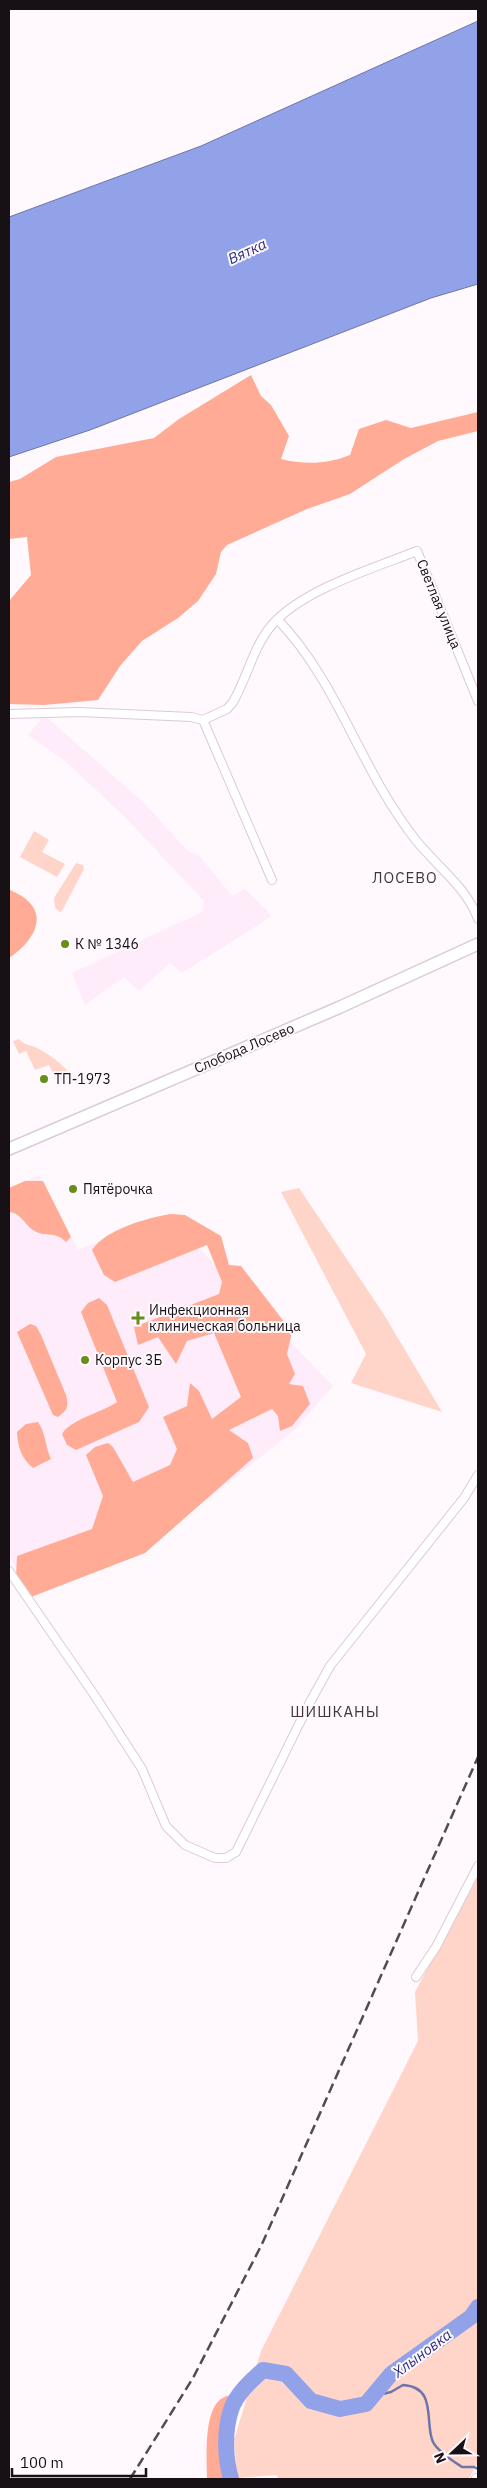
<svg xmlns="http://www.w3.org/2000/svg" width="487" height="2488" font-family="'IBM Plex Sans',sans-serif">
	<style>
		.built { fill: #ffecfa }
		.green { fill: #ffd5ca }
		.forest { fill: #ffab95 }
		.water { fill: #91a2e8; stroke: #6c76a9 }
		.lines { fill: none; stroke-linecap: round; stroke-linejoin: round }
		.stream { stroke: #6c76a9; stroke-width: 2.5 }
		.river { stroke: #91a2e8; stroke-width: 16 }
		.street-casing { stroke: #dbcbd7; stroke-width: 10 }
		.primary-casing { stroke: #dbcbd7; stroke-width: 14 }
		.street { stroke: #fff; stroke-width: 8 }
		.primary { stroke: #fff; stroke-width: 11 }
		.rail { stroke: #524b50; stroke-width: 2.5; stroke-dasharray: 10 5; stroke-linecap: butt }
		.poi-dot { fill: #678d1a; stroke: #fff8fd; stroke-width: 2 }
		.labels { text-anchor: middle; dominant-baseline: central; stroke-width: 4; stroke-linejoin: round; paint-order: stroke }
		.street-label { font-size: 14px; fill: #171115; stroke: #fff8fd }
		.poi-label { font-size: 14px; fill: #171115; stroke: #fff8fd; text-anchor: start }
		.water-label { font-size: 15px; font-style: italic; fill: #293181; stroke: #fff8fd }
		.neighbourhood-label { font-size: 15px; letter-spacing: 1px; fill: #42353f; stroke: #fff8fd }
	</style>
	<rect width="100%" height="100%" fill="#fff8fd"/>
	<g class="built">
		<polygon points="44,715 143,802 189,852 198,854 232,896 245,889 272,916 182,973 170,963 139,991 124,977 85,1005 72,973 202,912 204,901 124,816 65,761 28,735"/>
		<polygon points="39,1175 78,1250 167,1215 333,1386 296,1429 153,1542 28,1589 9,1555 9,1188"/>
	</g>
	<g class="green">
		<polygon points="34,831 49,840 42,852 65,864 57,877 20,857"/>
		<polygon points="76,863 83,865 84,869 62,911 60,912 55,908 54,898"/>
		<path d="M19 1039C24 1045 31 1045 37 1048 49 1054 66 1066 72 1078L58 1084 49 1065 35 1070 26 1051 19 1054 13 1041Z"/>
		<polygon points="299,1188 383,1313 442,1412 351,1383 366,1354 281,1192"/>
		<polygon points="478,1874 478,2462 469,2479 279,2479 276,2475 237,2478 234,2440 261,2351 418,2041 415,1992"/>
	</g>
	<g class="forest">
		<path d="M251 375 261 396 271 405 289 436 281 459C305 465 328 464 350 455L359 429 386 420 411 428 478 412V431L438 441 404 459 350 494 307 509 227 545 221 552 216 574 198 601 178 618 142 641 120 666 98 700 44 705 9 704V601L31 575 27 537 9 539V482L20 479 56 457 154 438 179 419Z"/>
		<path d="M9 889C15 893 24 896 29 902 49 922 26 947 9 958Z"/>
		<path d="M25 1181H43L71 1237 66 1242C54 1230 44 1238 33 1230 25 1225 20 1212 9 1212V1188Z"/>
		<path d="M171 1214 185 1215 221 1236 229 1265 241 1266 292 1332 287 1354 295 1374 289 1384 303 1386 310 1404 292 1426 280 1431 278 1416 272 1409 229 1430 248 1443 253 1458 145 1553 31 1597 16 1577 17 1556 92 1529 103 1496 86 1455 95 1447 108 1443 113 1447 133 1482 170 1465 177 1449 163 1417 187 1406 190 1383 199 1391 212 1419 241 1397 214 1333 187 1341 176 1364 158 1337 138 1345 134 1327 219 1294 222 1282 207 1245 115 1282 104 1275 92 1250C106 1229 147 1218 171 1214Z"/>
		<path d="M99 1298 107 1305 149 1407 139 1422 76 1450 67 1445 62 1434C71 1419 101 1413 117 1402L81 1312 88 1303Z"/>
		<path d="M30 1324 36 1326 41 1335 66 1395C69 1407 67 1410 58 1417L53 1415 17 1332Z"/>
		<path d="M38 1422C46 1433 45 1447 51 1459L33 1468C21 1458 18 1447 17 1432L26 1424Z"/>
		<path d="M236 2393 225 2415 221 2459 226 2479H207C207 2459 203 2412 221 2399 225 2396 232 2395 236 2393Z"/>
	</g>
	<polygon class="water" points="478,21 478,284 431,298 90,430 9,457 9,217 201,146"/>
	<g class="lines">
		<path class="stream" d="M374 2396 391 2392 403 2385C438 2387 424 2423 433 2442 438 2452 453 2461 462 2467H474L478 2469"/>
		<path class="river" d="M231 2479C225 2458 224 2431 231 2410 236 2394 252 2380 263 2370L286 2374 311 2401 340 2409 366 2404 391 2374 471 2317 478 2307"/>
		<g class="street-casing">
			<g id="street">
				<path d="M278 620C338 682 361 771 415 839 436 866 466 886 478 919"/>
				<polyline points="9,714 79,712 191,717 203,720"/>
				<path d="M272 880 203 720 227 709 233 702C247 678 253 648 271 626 301 590 374 568 417 551L478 701"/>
				<polyline points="9,1571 95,1696 142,1769 166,1826 185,1845 215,1858 226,1858 236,1852 309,1704 330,1666 464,1498 478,1475"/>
				<polyline points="416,1977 436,1947 478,1866"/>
				<polyline points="476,2479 476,2478"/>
			</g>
		</g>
		<g class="primary-casing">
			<polyline id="primary" points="9,1149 338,1008 478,944"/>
		</g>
		<use href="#street" class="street"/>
		<use href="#primary" class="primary"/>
		<polyline class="rail" points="130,2479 193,2378 262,2244 478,1757"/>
	</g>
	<g class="poi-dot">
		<circle cx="65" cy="944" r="5"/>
		<circle cx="44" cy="1079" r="5"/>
		<circle cx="73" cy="1189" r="5"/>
		<path d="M135.5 1310.5h5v5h5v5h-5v5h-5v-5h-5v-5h5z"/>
		<circle cx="85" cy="1360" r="5"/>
	</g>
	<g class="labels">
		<g class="street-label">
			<text transform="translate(439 604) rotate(68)">Светлая улица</text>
			<text transform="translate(244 1048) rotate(-23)">Слобода Лосево</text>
		</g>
		<g class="poi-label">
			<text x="75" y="944">К № 1346</text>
			<text x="54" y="1079">ТП-1973</text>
			<text x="83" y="1189">Пятёрочка</text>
			<text x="149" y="1310">Инфекционная<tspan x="149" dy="16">клиническая больница</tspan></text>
			<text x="95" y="1360">Корпус 3Б</text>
		</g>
		<g class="water-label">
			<text transform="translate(247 251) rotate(-25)">Вятка</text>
			<text transform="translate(422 2353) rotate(-37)">Хлыновка</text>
		</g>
		<g class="neighbourhood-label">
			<text x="405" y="877">ЛОСЕВО</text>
			<text x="335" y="1711">ШИШКАНЫ</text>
		</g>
	</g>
	<rect width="487" height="2488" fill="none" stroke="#171115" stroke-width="20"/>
	<g transform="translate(452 2453) rotate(248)" stroke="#fff8fd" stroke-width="4" paint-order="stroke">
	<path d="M0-4L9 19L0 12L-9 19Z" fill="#171115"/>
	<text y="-8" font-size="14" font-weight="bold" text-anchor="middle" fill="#171115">N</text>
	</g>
	<path d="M12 2468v8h134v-8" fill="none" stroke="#171115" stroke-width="2.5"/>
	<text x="20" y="2468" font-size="15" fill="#171115" stroke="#fff8fd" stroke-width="4" paint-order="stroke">100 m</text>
</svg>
